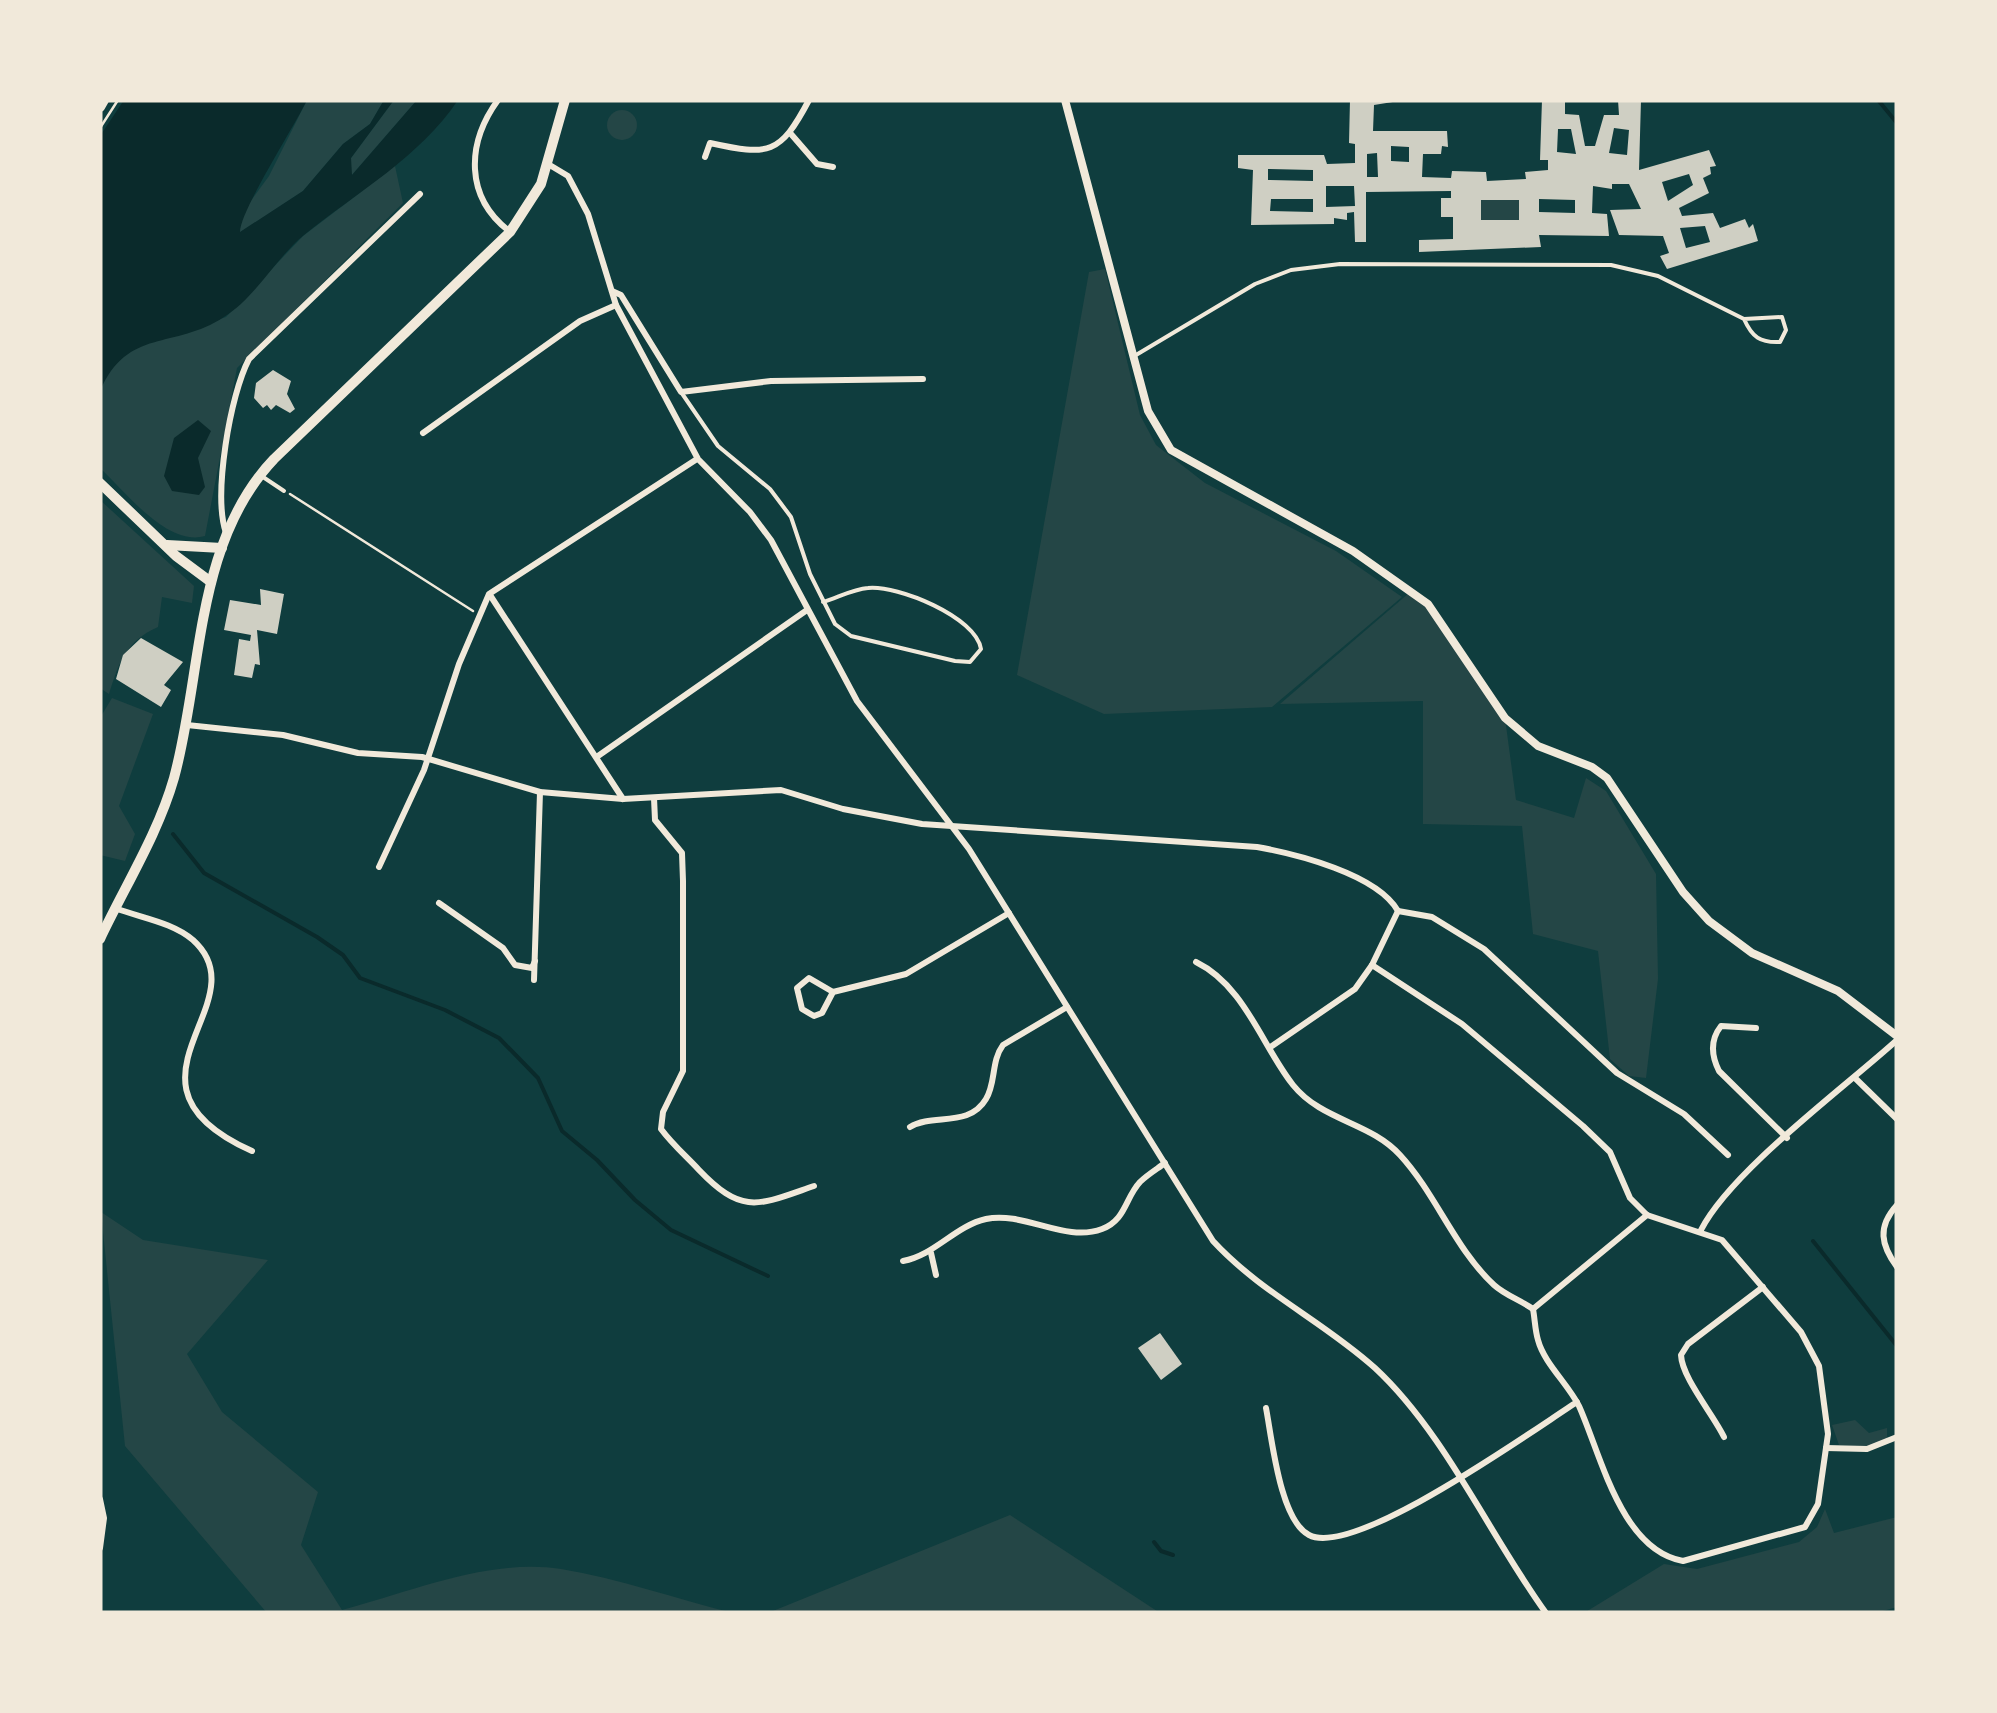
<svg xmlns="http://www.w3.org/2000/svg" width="1997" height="1713" font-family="'Fira Sans Condensed',sans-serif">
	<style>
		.green { fill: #244646 }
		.water { fill: #0a2a2b }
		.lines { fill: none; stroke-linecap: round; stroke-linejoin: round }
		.stream { stroke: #0a2a2b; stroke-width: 4 }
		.building { fill: #cfcfc3; fill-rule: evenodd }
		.path { stroke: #f1e9da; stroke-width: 2.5 }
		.service { stroke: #f1e9da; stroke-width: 4 }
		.minor { stroke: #f1e9da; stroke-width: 6 }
		.tertiary { stroke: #f1e9da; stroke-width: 8 }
		.primary { stroke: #f1e9da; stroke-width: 10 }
	</style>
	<rect width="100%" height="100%" fill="#0f3d3e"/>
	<g class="green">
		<polygon points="307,100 384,100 370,124 343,144 303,191 239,233 242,213 269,176"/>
		<polygon points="394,100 417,100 351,176 351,158"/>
		<circle cx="622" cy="125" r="15"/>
		<path d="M395 166 403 203 237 368 205 536C167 547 125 491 100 468V391L111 366 128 350 226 317 303 236Z"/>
		<rect x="1481" y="200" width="38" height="20"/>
		<polygon points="1105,269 1140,415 1156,445 1205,483 1336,551 1402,597 1272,707 1104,714 1017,675 1089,272"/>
		<path d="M100 500 194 586 192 603 162 597 158 627C126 641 119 662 109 694L100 688Z"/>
		<polygon points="1409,593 1428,604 1505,718 1516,800 1574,818 1586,778 1606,791 1656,874 1658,979 1646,1078 1629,1076 1610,1059 1598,951 1533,934 1522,826 1423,824 1423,701 1280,704"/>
		<polygon points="112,698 153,714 119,806 135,834 125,861 100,855 100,718"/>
		<path d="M101 1212 143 1240 268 1260 187 1354 222 1412 318 1492 301 1545 342 1610C411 1592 488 1558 561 1569 618 1578 676 1599 733 1613H267L125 1446Z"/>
		<polygon points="1855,1420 1869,1433 1887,1428 1887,1439 1866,1447 1839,1445 1832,1425"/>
		<polygon points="1825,1509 1834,1533 1897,1517 1897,1607 1876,1613 1584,1613 1664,1564 1697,1569 1799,1542 1817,1527"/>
		<polygon points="1010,1515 1160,1613 768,1613"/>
	</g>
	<g class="water">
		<path d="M124 100H307C293 129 240 211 240 232L303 191 343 144 370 124 384 100H394L351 158 352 175 417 100H458C420 157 356 193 304 235 275 259 256 297 224 317 174 350 128 327 100 391V136Z"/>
		<polygon points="198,420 211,431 198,458 205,487 199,495 172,491 164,476 174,438"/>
	</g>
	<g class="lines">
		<g class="stream">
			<polyline points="1878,100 1897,123"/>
			<polyline points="173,834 204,873 317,937 343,955 360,978 445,1010 499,1038 538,1078 562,1131 597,1160 635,1200 671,1230 768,1276"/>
			<polyline points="1813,1241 1897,1346"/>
			<polyline points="1154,1542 1161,1551 1173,1555"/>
		</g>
	</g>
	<g class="building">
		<path d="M1350 100H1405L1374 105 1373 131H1447L1448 147 1442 146 1441 154H1423L1422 177 1451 178 1452 171 1486 172 1487 181 1526 179 1525 172 1548 170V160H1540L1542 100H1565V114L1579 115 1585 146H1595L1604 115H1619L1618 100H1641L1639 170 1709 150 1716 166 1710 167 1711 174 1703 178 1709 193 1679 208 1682 216 1713 213 1720 228 1745 219 1749 228 1753 224 1758 241 1667 269 1660 256 1669 253 1663 236 1619 235 1610 210 1641 209 1629 184H1612V189L1593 186 1592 213 1607 214 1609 236 1539 235 1541 247 1419 252V240L1453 239V217H1441V198H1451V191L1366 192V242H1355L1354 212 1347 213V220L1334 218V224L1251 225 1253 170 1238 168V155H1324L1327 164 1355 163V144L1349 143ZM1614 128 1629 130 1627 155 1609 153ZM1558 129H1571L1576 154 1557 152ZM1391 146 1409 147V162L1391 161ZM1377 153 1378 177H1367V154ZM1268 169 1313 170V181L1268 180ZM1689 174 1693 185 1668 201 1662 182ZM1326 186H1354L1355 206 1326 207ZM1271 199H1313V212L1270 211ZM1539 199 1575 200V213L1539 212ZM1481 200H1519V220H1481ZM1705 226 1710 242 1686 248 1680 228Z"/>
		<polygon points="273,370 291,381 287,394 295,409 290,413 276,405 271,410 267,405 263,408 254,398 256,383"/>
		<polygon points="260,589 284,594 277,634 257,630 260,665 255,664 252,678 234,675 239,639 250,641 251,635 224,630 230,600 261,605"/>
		<polygon points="141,638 183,662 164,685 171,690 161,707 116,679 123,655"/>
		<polygon points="1160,1333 1182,1364 1161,1380 1138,1348"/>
	</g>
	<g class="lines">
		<g class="path">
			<polyline points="100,128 118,100"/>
			<polyline points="290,494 473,611"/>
		</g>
		<g class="service">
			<path d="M1136 355 1255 284 1291 270 1340 264 1611 265 1658 276 1744 319 1782 317 1786 330 1780 342C1760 343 1752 337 1744 319"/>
			<path d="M681 392 718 446 770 489 791 517 810 574 835 624 851 636 955 661 970 662 981 649C976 617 898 585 868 588 853 589 837 598 823 602"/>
			<polyline points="263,477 284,491"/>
		</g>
		<g class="minor">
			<path d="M498 100C466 144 465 197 509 231"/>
			<polyline points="791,134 817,164 833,167"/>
			<path d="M705 157 710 143C769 156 780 155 809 100"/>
			<path d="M548 164 568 176 588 214 616 305 698 459 750 512 771 540 857 701 969 849 1213 1241C1261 1293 1323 1321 1375 1368 1445 1433 1490 1536 1546 1613"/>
			<polyline points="612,291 621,295 681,392 771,381 923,379"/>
			<polyline points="423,433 580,321 616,305"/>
			<path d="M226 533C213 495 230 395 249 359L420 194"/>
			<polyline points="490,595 623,799"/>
			<path d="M187 725 283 735 358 753 422 757 540 792 623 799 781 790 843 809 922 824 1257 847C1296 854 1377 874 1398 911"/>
			<polyline points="598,756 807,610"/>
			<path d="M654 798 655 820 682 853 683 881V1071L663 1112 661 1129C673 1145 686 1156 699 1170 743 1216 759 1205 814 1186"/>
			<polyline points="379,867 424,770 459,664 489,594 697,459"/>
			<polyline points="439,903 503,948 515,965 532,968 535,961"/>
			<path d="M115 908C141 918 172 922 193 940 263 1003 101 1083 252 1151"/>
			<polyline points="1398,911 1432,917 1484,949 1617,1073 1684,1114 1728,1155"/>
			<path d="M1196 962C1245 986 1262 1046 1293 1085 1322 1121 1370 1122 1400 1155 1436 1194 1455 1249 1494 1285 1505 1295 1520 1300 1533 1309 1535 1320 1535 1330 1538 1340 1544 1363 1568 1384 1579 1406 1601 1455 1621 1550 1683 1561L1805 1527 1818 1504 1828 1434 1819 1366 1801 1332 1722 1240 1647 1215 1630 1198 1610 1152 1583 1126 1462 1024 1372 965"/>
			<polyline points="534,980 540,792"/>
			<polyline points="833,992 822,1013 814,1016 802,1009 797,988 809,978 833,992 906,974 1009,913"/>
			<path d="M1756 1028 1721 1026C1710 1040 1711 1055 1719 1071L1787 1138"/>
			<polyline points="1272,1046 1355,989 1372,965 1398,911"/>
			<polyline points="1855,1078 1897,1119"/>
			<path d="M910 1127C933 1113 969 1128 986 1099 996 1083 991 1061 1003 1045L1067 1007"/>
			<path d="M1897 1205C1877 1227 1881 1245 1897 1267"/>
			<path d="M1701 1230C1731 1171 1844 1088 1897 1040"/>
			<polyline points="931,1253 936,1275"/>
			<path d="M903 1261C935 1255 955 1226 986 1219 1024 1211 1065 1243 1102 1229 1126 1220 1125 1198 1140 1182 1147 1175 1157 1169 1165 1163"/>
			<polyline points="1533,1309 1647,1215"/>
			<path d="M1266 1408C1272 1439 1280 1520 1309 1535 1354 1559 1533 1430 1577 1402"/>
			<path d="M1724 1437C1713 1414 1682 1378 1681 1355L1688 1344 1763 1287"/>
			<polyline points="1826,1448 1867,1449 1897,1437"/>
			<polyline points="100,1499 104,1518 100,1548"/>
		</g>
		<polyline class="tertiary" points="1065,100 1148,411 1171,450 1353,551 1428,604 1505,718 1538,746 1592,767 1607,778 1683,892 1709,921 1752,953 1838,991 1897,1036"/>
		<g class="primary">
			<polyline points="100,107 104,100"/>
			<polyline points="100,483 176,556 211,582"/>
			<polyline points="167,545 222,548"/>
			<path d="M100 939C125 886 158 834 174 778 203 672 194 543 274 459L510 232 541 184 565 100"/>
		</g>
	</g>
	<rect width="1997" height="1713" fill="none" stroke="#f1e9da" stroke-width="205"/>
</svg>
